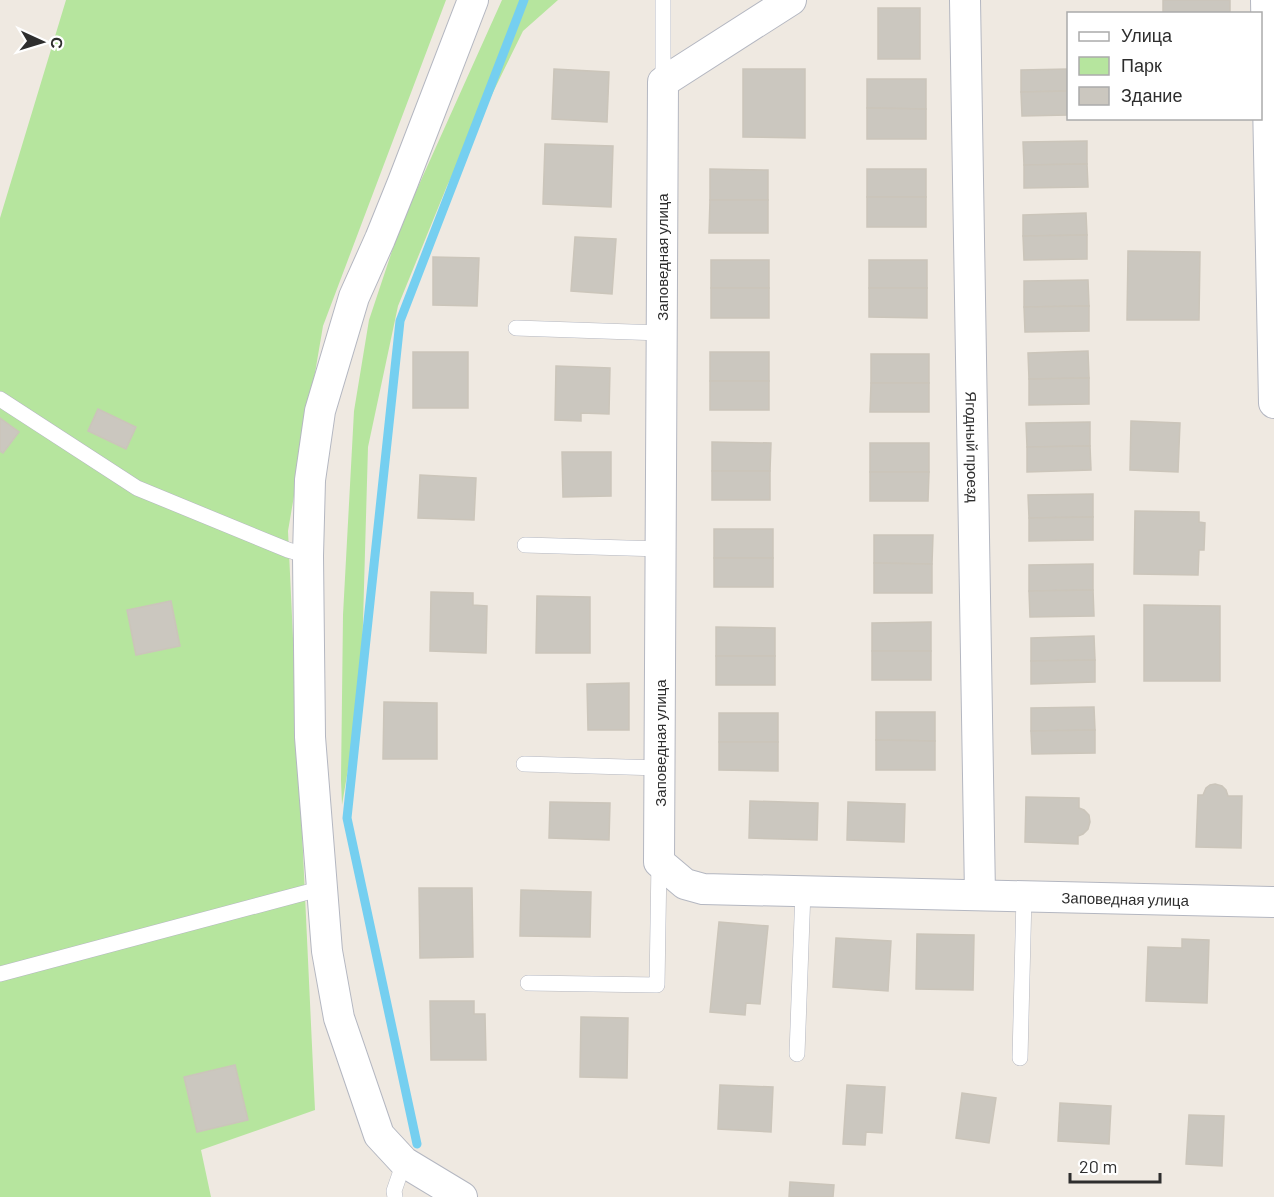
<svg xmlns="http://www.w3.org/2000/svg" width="1274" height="1197" font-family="Barlow,sans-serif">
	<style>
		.green { fill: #b6e59e }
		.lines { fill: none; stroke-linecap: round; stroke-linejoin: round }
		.stream { stroke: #75cff0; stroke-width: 9 }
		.building { fill: #cbc7bf; stroke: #cbc5ba; stroke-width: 1.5 }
		.service-casing { stroke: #b4b7c1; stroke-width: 16 }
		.minor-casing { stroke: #b4b7c1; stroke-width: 32 }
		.service { stroke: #fff; stroke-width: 15 }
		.minor { stroke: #fff; stroke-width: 30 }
		.labels { text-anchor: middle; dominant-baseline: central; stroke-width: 6; stroke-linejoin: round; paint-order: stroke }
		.street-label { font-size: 15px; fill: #2e2e2e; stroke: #fff }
	</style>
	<rect width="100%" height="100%" fill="#efe9e1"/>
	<g class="green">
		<polygon points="66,0 446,0 323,326 288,531 315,1110 201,1150 211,1197 0,1197 0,218"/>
		<polygon points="502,0 558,0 523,31 447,186 398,306 368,447 361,692 342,805 341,780 343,615 354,411 369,320 400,227"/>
	</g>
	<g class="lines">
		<polyline class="stream" points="417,1144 347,818 400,321 524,0"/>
	</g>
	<g class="building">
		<rect x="1163" y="0" width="67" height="14"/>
		<rect x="878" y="8" width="42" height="51"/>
		<polygon points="554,69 609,72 607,122 552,119"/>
		<polygon points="743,69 805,69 805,138 743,137"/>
		<polygon points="1068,69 1068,91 1021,92 1021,70"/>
		<polygon points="867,79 926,79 926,109 867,108"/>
		<polygon points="1068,91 1068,115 1022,116 1021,92"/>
		<polygon points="867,108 926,109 926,139 867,139"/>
		<polygon points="1087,141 1087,164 1024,165 1023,142"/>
		<polygon points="545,144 613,146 611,207 543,204"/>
		<polygon points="1087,164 1088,187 1024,188 1024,165"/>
		<polygon points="710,169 768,170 768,200 710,200"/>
		<rect x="867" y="169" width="59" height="28"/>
		<rect x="867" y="197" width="59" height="30"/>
		<polygon points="710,200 768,200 768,233 709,233"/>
		<polygon points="1086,213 1087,235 1023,236 1023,215"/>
		<polygon points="1087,235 1087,259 1024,260 1023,236"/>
		<polygon points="575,237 616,239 612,294 571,291"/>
		<polygon points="1128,251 1200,252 1199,320 1127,320"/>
		<polygon points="433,257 479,258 477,306 433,305"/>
		<rect x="711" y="260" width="58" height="28"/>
		<rect x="869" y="260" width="58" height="28"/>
		<polygon points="1088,280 1089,306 1024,307 1024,281"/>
		<rect x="711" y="288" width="58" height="30"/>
		<polygon points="869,288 927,288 927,318 869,317"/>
		<polygon points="1089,306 1089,331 1025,332 1024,307"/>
		<polygon points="1088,351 1089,378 1029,379 1028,353"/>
		<rect x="413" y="352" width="55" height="56"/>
		<rect x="710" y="352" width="59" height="29"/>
		<rect x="871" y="354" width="58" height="29"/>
		<polygon points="556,366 610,368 609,414 581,413 581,421 555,420"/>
		<polygon points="1089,378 1089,404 1029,405 1029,379"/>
		<rect x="710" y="381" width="59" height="29"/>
		<polygon points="871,383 929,383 929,412 870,412"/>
		<polygon points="98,409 136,427 126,449 88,431"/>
		<polygon points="0,418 19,432 3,453 0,451"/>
		<polygon points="1131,421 1180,423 1178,472 1130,470"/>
		<polygon points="1090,422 1090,446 1027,447 1026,423"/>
		<polygon points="712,442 771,443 770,471 712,471"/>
		<rect x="870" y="443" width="59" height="29"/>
		<polygon points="1090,446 1091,470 1027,472 1027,447"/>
		<polygon points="562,452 611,452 611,496 563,497"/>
		<rect x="712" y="471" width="58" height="29"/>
		<polygon points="870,472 929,472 928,501 870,501"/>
		<polygon points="420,475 476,478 474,520 418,518"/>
		<polygon points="1093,494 1093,517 1029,518 1028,495"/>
		<polygon points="1135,511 1199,512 1199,522 1205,523 1204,550 1199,550 1198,575 1134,574"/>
		<polygon points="1093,517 1093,540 1029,541 1029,518"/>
		<rect x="714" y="529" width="59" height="29"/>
		<polygon points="874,535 933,535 932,564 874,563"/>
		<rect x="714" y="558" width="59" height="29"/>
		<polygon points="874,563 932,564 932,593 874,593"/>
		<polygon points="1093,564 1093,590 1029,591 1029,565"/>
		<polygon points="1093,590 1094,616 1030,617 1029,591"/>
		<polygon points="431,592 473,593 473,605 487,606 486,653 430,651"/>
		<polygon points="537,596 590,597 590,653 536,653"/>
		<polygon points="171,601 180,646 136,655 127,610"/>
		<polygon points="1144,605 1220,606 1220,681 1144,681"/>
		<polygon points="931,622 931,651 872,651 872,623"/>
		<polygon points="716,627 775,628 775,656 716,656"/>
		<polygon points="1094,636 1095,660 1031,661 1031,638"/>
		<rect x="872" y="651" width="59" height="29"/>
		<rect x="716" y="656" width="59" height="29"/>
		<polygon points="1095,660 1095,682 1031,684 1031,661"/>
		<polygon points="629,683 629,730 588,730 587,684"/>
		<polygon points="384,702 437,703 437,759 383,759"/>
		<polygon points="1094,707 1095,730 1031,731 1031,708"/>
		<polygon points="876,712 935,712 935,741 876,740"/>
		<rect x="719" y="713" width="59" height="29"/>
		<polygon points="1095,730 1095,753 1032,754 1031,731"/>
		<polygon points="876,740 935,741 935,770 876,770"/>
		<polygon points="719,742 778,742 778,771 719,770"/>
		<polygon points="1215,784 1222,786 1226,790 1228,796 1242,796 1241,848 1196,847 1198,795 1203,795 1206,788 1210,785"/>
		<polygon points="1026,797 1079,798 1079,808 1084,810 1089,815 1090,822 1088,829 1083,834 1078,836 1078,844 1025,842"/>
		<polygon points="750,801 818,803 817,840 749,838"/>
		<polygon points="550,802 610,803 609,840 549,838"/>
		<polygon points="848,802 905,804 904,842 847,840"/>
		<polygon points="419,888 472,888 473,957 420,958"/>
		<polygon points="521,890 591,892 590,937 520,936"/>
		<polygon points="719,922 768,926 760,1004 746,1003 745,1015 710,1012"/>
		<polygon points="917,934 974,935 973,990 916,989"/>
		<polygon points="836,938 891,941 888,991 833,987"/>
		<polygon points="1182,939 1209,940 1207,1003 1146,1001 1148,947 1182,948"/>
		<polygon points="430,1001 474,1001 474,1014 485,1014 486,1060 431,1060"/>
		<polygon points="581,1017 628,1018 627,1078 580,1077"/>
		<polygon points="235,1065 248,1120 197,1132 184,1077"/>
		<polygon points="720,1085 773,1087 771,1132 718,1129"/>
		<polygon points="847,1085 885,1087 882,1133 866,1132 865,1145 843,1144"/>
		<polygon points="962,1093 996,1098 989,1143 956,1138"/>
		<polygon points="1060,1103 1111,1106 1109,1144 1058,1141"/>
		<polygon points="1189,1115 1224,1116 1222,1166 1186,1164"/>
		<polygon points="790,1182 834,1185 833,1197 789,1197"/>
	</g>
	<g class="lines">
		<g class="service-casing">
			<g id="service">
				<polyline points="663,82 663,0"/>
				<polyline points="516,328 661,333"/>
				<polyline points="0,399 137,488 288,550 308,556"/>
				<polyline points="525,545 661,549"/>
				<polyline points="524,764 660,768"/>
				<polyline points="0,974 323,888"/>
				<polyline points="528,983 657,985 659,862"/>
				<polyline points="797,1054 803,891"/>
				<polyline points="1020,1058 1024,896"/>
				<polyline points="395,1197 394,1191 404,1162"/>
			</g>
		</g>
		<g class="minor-casing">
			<g id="minor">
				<path id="s1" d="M791 0 663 82 659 862 685 884 703 889 1274 902"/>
				<path id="s2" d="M965 0 980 895"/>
				<polyline points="1266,0 1274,403"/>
				<polyline points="462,1197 404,1162 379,1135 339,1018 327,951 310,737 308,556 310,480 320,411 354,297 380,239 403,182 473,0"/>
			</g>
		</g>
		<use href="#service" class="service"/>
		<use href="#minor" class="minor"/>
	</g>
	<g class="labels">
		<g class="street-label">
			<text transform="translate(662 257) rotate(-90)">Заповедная улица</text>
			<text stroke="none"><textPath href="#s2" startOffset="447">Ягодный проезд</textPath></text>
			<text transform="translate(660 743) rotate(-90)">Заповедная улица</text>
			<text stroke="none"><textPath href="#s1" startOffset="1407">Заповедная улица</textPath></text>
		</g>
	</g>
	<rect x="1067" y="12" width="195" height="108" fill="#ffffff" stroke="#ababab" stroke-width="1.5"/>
	<rect x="1079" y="32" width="30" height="9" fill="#ffffff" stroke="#ababab" stroke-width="1.5"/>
	<text x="1121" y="42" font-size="18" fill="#2e2e2e">Улица</text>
	<rect x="1079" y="57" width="30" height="18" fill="#b6e59e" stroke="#ababab" stroke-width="1.5"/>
	<text x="1121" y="72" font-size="18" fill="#2e2e2e">Парк</text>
	<rect x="1079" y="87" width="30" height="18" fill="#cbc7bf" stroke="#ababab" stroke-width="1.5"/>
	<text x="1121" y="102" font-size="18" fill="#2e2e2e">Здание</text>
	<g transform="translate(42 42) rotate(94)" stroke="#ffffff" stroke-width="4.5" paint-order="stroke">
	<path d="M0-4.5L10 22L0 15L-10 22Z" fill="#2e2e2e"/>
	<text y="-9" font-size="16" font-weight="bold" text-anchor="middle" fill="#2e2e2e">С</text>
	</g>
	<path d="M1070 1173v9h90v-9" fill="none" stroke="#2e2e2e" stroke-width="3"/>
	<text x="1079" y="1173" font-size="18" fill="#2e2e2e" stroke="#ffffff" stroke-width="4.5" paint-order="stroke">20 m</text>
</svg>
